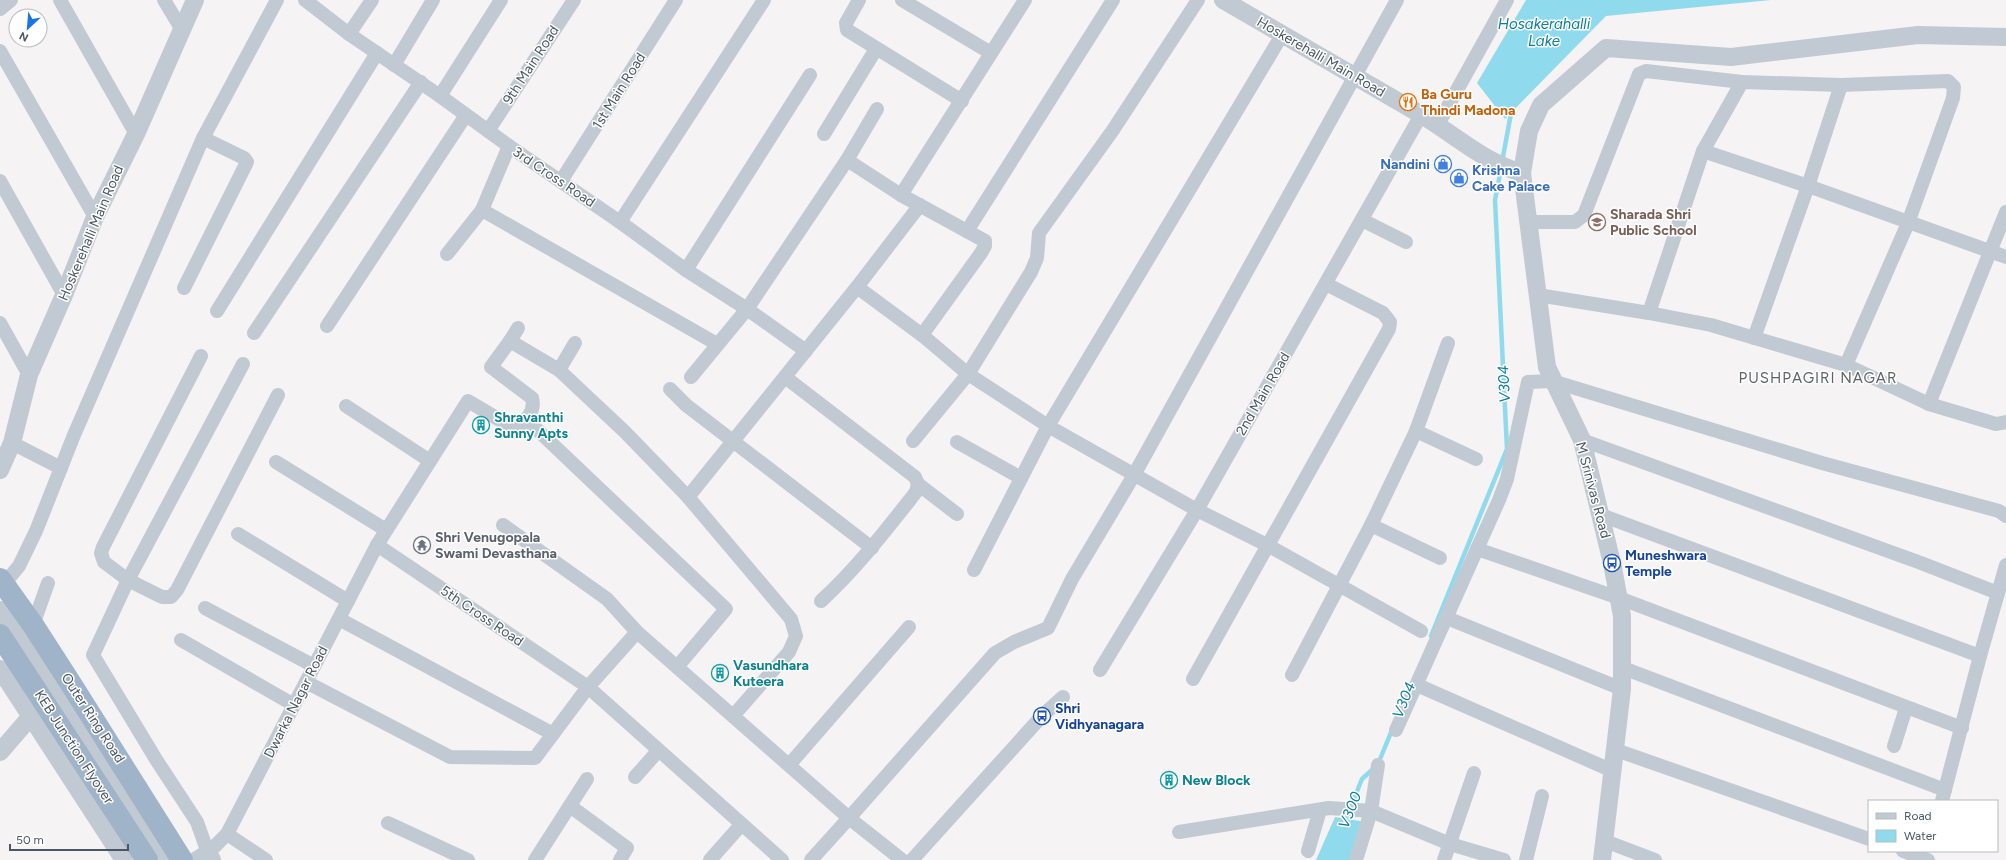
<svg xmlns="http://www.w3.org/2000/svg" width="2006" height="860" font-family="Figtree,sans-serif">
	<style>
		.water { fill: #90daee }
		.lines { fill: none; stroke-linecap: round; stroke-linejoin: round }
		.stream { stroke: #90daee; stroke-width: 4.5 }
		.minor { stroke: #c1cad2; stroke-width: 14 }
		.tertiary { stroke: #c1cad2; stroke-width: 18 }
		.trunk { stroke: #9fb4c9; stroke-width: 22 }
		.labels { text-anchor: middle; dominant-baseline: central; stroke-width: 3; stroke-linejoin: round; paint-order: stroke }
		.street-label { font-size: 14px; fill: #4a5661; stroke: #fff }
		.food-label { font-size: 14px; font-weight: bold; fill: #c56008; stroke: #fff; text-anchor: start }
		.shop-label { font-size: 14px; font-weight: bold; fill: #366cbe; stroke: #fff; text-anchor: end }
		.education-label { font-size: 14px; font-weight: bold; fill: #785e54; stroke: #fff; text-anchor: start }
		.culture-label { font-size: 14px; font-weight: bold; fill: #0d838f; stroke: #fff; text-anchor: start }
		.worship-label { font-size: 14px; font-weight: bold; fill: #5b616d; stroke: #fff; text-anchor: start }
		.transit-label { font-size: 14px; font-weight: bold; fill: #164399; stroke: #fff; text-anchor: start }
		.water-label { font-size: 15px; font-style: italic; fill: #0c7c9b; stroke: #fff }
		.neighbourhood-label { font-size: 15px; letter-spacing: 1px; fill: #5f6368; stroke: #fff }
	</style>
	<rect width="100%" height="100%" fill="#f5f3f3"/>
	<g class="water">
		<polygon points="1526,0 1771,0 1606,16 1505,119 1477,83"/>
		<polygon points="1335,817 1366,822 1354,860 1316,860"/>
	</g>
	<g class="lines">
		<g class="stream">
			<polyline points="1502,162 1512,108"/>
			<polyline points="1431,636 1507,449 1495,200 1501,169"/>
			<polyline points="1378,764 1392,730"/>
			<polyline points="1344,823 1362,779 1373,769"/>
		</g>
		<g class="minor">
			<polyline points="60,0 136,134"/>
			<polyline points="164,0 182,30"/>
			<polyline points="305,0 349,34 440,96 509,146 620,222 686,270 747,309 806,351"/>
			<polyline points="859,0 846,23 847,30 962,101"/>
			<polyline points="902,0 991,53"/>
			<polyline points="0,9 11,0"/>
			<polyline points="349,34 372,0"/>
			<polyline points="0,51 95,217"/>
			<polyline points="394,65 433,0"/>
			<polyline points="440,96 501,0"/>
			<polyline points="1437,126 1507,0"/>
			<polyline points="488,131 574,0"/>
			<polyline points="824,134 876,49"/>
			<polyline points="1703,151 1808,186 2006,257"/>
			<polyline points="847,160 901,195 985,241 985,246 981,253 922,335"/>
			<polyline points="0,181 64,295"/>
			<polyline points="561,181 676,0"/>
			<polyline points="901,195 1025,0"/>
			<polyline points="482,210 717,344"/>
			<polyline points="1362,220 1406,242"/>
			<polyline points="620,222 764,0"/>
			<polyline points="1529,222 1575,222 1584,215 1639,74 1646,71 1742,82"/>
			<polyline points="967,231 1113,0"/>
			<polyline points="447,254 482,210 509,146"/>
			<polyline points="686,270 810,75"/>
			<polyline points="857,287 922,335 968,374 1048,426 1197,510 1269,546 1421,631"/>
			<polyline points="184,288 247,162 244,158 203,138"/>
			<polyline points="1538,295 1649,313 1711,325 1846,365 1929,404 1996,424 2006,422"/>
			<polyline points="217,311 377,53"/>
			<polyline points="1649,313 1703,151 1742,82 1841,85 1948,81 1954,87 1953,98 1908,223 1846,365"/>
			<polyline points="0,323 29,375"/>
			<polyline points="327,326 466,115"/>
			<polyline points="254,333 421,82"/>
			<polyline points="1754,338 1808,186 1841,85"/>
			<polyline points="510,341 518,328"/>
			<polyline points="201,356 103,547 101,553 104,562 128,580 162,597 171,597 177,590 278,395"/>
			<path d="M243 364 128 580 93 655 157 761 197 822 208 853 227 834 377 545 468 401 515 429C525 421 536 412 532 398L491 367 510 341 559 370 625 432 688 497 791 619 796 636 789 652 733 716"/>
			<polyline points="559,370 575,343"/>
			<polyline points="691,377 747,309 847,160 877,109"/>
			<path d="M785 377 915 477 918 484 916 492C886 530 857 568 821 601"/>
			<polyline points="670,389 686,405 872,548"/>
			<polyline points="1929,404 2006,212"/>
			<polyline points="346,406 430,461"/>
			<polyline points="527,420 726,609 677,667"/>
			<polyline points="1416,431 1476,459"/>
			<polyline points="1582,440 1921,563 1998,593"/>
			<polyline points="913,441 968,374 1031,272 1037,258 1039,233 1113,130 1198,0"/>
			<polyline points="957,442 1021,478"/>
			<polyline points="12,443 61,468"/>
			<polyline points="276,462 386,530"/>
			<polyline points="918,484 957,514"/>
			<polyline points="688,497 857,287 920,205"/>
			<polyline points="1601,515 1980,656"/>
			<polyline points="503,525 607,599 637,632"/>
			<polyline points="1371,525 1440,558"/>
			<polyline points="238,534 348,601"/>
			<polyline points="377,545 588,687 782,860"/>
			<polyline points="1477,549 1619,598 1962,728"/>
			<polyline points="974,570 1048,426 1282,35"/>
			<polyline points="4,584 19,566 36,531 74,435 203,138 277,0"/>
			<polyline points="205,608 314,666"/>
			<polyline points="1447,618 1622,689"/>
			<polyline points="339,619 553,734"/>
			<polyline points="33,625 48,583"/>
			<polyline points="181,640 294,705"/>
			<polyline points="1623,668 1945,790"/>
			<polyline points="1100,670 1197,510 1421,115"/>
			<polyline points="1292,675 1371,525 1416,431 1448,343"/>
			<polyline points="1193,679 1389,329 1390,322 1383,313 1326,284"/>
			<polyline points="306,682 450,757 535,758 588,687 637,632 849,818 811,860"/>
			<polyline points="1417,685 1613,771"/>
			<polyline points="1396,730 1499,500 1507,479 1528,382 1552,381 1822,463 1999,511 2006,516"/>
			<polyline points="1894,746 1906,708"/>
			<polyline points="1616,750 1869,839"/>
			<polyline points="789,765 909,627"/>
			<polyline points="635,777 658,751"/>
			<polyline points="1942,801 1980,656 2006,565"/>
			<polyline points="570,806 627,848 620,860"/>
			<polyline points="388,823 468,860"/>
			<polyline points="1179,832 1329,808 1371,811 1450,844 1504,860"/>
			<polyline points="227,834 266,860"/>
			<polyline points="1605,841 1655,860"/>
			<polyline points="1308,851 1320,810"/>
			<polyline points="1903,851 1928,860"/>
			<polyline points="535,860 587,779"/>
			<polyline points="710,860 741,825"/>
			<polyline points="902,860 849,818 995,653 1014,642 1048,628 1072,579 1134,475 1397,0"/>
			<polyline points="912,860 1042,716 1063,697"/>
			<polyline points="1356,860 1371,811 1378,765"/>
			<polyline points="1444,860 1474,773"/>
			<polyline points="1526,860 1542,796"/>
		</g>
		<g class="tertiary">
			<path d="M1223 0C1288 38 1355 76 1420 114 1455 135 1482 161 1522 173"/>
			<polyline points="0,470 12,443 29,375 64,295 95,217 136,134 195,0"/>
			<polyline points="0,610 126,798 157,848 176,860"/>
			<polyline points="0,669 124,860"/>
			<polyline points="0,752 39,707"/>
			<polyline points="197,860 208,853 212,860"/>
			<polyline points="1602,860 1622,689 1622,616 1612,563 1582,440 1547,367 1522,173 1529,131 1541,105 1606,48 1731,57 1918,35 2006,37"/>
		</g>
		<g class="trunk">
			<polyline points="0,579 33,625 71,684 182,860"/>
			<polyline points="0,635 147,860"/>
		</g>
	</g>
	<defs>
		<g id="restaurant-ring" transform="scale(0.9)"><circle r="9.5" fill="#fff" stroke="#e8710a" stroke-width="1.5"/><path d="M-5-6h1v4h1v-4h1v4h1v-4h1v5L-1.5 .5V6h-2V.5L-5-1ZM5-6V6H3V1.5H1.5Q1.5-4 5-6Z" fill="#e8710a"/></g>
		<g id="shop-ring" transform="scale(0.9)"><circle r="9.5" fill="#fff" stroke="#3f7fe0" stroke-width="1.5"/><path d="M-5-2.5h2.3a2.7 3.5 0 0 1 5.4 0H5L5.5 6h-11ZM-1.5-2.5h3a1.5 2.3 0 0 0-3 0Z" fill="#3f7fe0"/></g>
		<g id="school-ring" transform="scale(0.9)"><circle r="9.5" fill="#fff" stroke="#8d6e63" stroke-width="1.5"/><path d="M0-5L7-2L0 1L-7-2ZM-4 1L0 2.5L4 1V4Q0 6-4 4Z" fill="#8d6e63"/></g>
		<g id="building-ring" transform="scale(0.9)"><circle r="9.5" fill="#fff" stroke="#0f9aa8" stroke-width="1.5"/><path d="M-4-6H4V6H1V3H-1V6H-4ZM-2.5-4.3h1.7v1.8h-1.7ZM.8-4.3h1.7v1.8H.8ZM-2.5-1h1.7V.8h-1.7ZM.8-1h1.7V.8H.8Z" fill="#0f9aa8"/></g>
		<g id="temple-ring" transform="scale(0.9)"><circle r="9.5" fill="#fff" stroke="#6b7280" stroke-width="1.5"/><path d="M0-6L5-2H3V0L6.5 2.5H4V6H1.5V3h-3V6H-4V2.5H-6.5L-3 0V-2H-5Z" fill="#6b7280"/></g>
		<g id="bus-ring" transform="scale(0.9)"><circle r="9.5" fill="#fff" stroke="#1a4fb4" stroke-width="1.5"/><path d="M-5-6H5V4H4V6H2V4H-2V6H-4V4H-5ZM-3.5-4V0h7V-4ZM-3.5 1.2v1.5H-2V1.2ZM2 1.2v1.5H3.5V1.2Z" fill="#1a4fb4"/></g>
	</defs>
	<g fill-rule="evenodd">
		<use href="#restaurant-ring" x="1408" y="102"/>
		<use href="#shop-ring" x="1443" y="164"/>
		<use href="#shop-ring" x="1459" y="178"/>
		<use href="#school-ring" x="1597" y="222"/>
		<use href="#building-ring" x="481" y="425"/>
		<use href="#temple-ring" x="422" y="545"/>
		<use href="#bus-ring" x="1612" y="563"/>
		<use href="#building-ring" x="720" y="673"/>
		<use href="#bus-ring" x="1042" y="716"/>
		<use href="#building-ring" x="1169" y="780"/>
	</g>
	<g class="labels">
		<g class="street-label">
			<text transform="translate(1321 57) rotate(30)">Hoskerehalli Main Road</text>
			<text transform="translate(531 65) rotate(-57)">9th Main Road</text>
			<text transform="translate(619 91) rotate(-58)">1st Main Road</text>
			<text transform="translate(554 177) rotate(34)">3rd Cross Road</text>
			<text transform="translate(91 233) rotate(-67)">Hoskerehalli Main Road</text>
			<text transform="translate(1263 394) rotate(-60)">2nd Main Road</text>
			<text transform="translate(1593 490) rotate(75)">M Srinivas Road</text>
			<text transform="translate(482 616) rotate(34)">5th Cross Road</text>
			<text transform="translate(296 702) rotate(-63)">Dwarka Nagar Road</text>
			<text transform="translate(93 718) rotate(57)">Outer Ring Road</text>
			<text transform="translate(74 747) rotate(57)">KEB Junction Flyover</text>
		</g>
		<g class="food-label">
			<text x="1421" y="94">Ba Guru<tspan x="1421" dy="16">Thindi Madona</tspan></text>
		</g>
		<g class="shop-label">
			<text x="1430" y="164">Nandini</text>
			<text x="1472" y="170" text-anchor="start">Krishna<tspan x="1472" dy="16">Cake Palace</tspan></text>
		</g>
		<g class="education-label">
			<text x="1610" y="214">Sharada Shri<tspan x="1610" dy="16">Public School</tspan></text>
		</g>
		<g class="culture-label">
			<text x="494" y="417">Shravanthi<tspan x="494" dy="16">Sunny Apts</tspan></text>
			<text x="733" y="665">Vasundhara<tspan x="733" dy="16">Kuteera</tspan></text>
			<text x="1182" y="780">New Block</text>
		</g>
		<g class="worship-label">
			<text x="435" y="537">Shri Venugopala<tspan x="435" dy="16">Swami Devasthana</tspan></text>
		</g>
		<g class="transit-label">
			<text x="1625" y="555">Muneshwara<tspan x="1625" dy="16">Temple</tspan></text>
			<text x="1055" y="708">Shri<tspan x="1055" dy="16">Vidhyanagara</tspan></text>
		</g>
		<g class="water-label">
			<text x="1544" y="24">Hosakerahalli<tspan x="1544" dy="17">Lake</tspan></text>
			<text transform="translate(1504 384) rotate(-93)">V304</text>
			<text transform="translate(1404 700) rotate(-68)">V304</text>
			<text transform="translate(1350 810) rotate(-68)">V300</text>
		</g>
		<g class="neighbourhood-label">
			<text x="1818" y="378">PUSHPAGIRI NAGAR</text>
		</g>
	</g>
	<rect x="1868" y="800" width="130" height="52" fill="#ffffff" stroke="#b7bbc0"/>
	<rect x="1876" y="813" width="20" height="6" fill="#c1cad2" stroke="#b7bbc0"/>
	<text x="1904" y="820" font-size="12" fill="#4a5661">Road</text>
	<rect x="1876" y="830" width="20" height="12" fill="#90daee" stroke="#b7bbc0"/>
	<text x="1904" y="840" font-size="12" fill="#4a5661">Water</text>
	<g transform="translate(28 28) rotate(206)"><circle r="19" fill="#ffffff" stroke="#b7bbc0"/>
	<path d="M0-3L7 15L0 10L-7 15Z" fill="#1a73e8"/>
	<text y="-6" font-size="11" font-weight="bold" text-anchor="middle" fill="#4a5661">N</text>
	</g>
	<path d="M10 844v6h118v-6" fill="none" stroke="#4a5661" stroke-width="2"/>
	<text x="16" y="844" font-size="12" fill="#4a5661" stroke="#ffffff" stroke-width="3" paint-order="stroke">50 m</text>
</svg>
